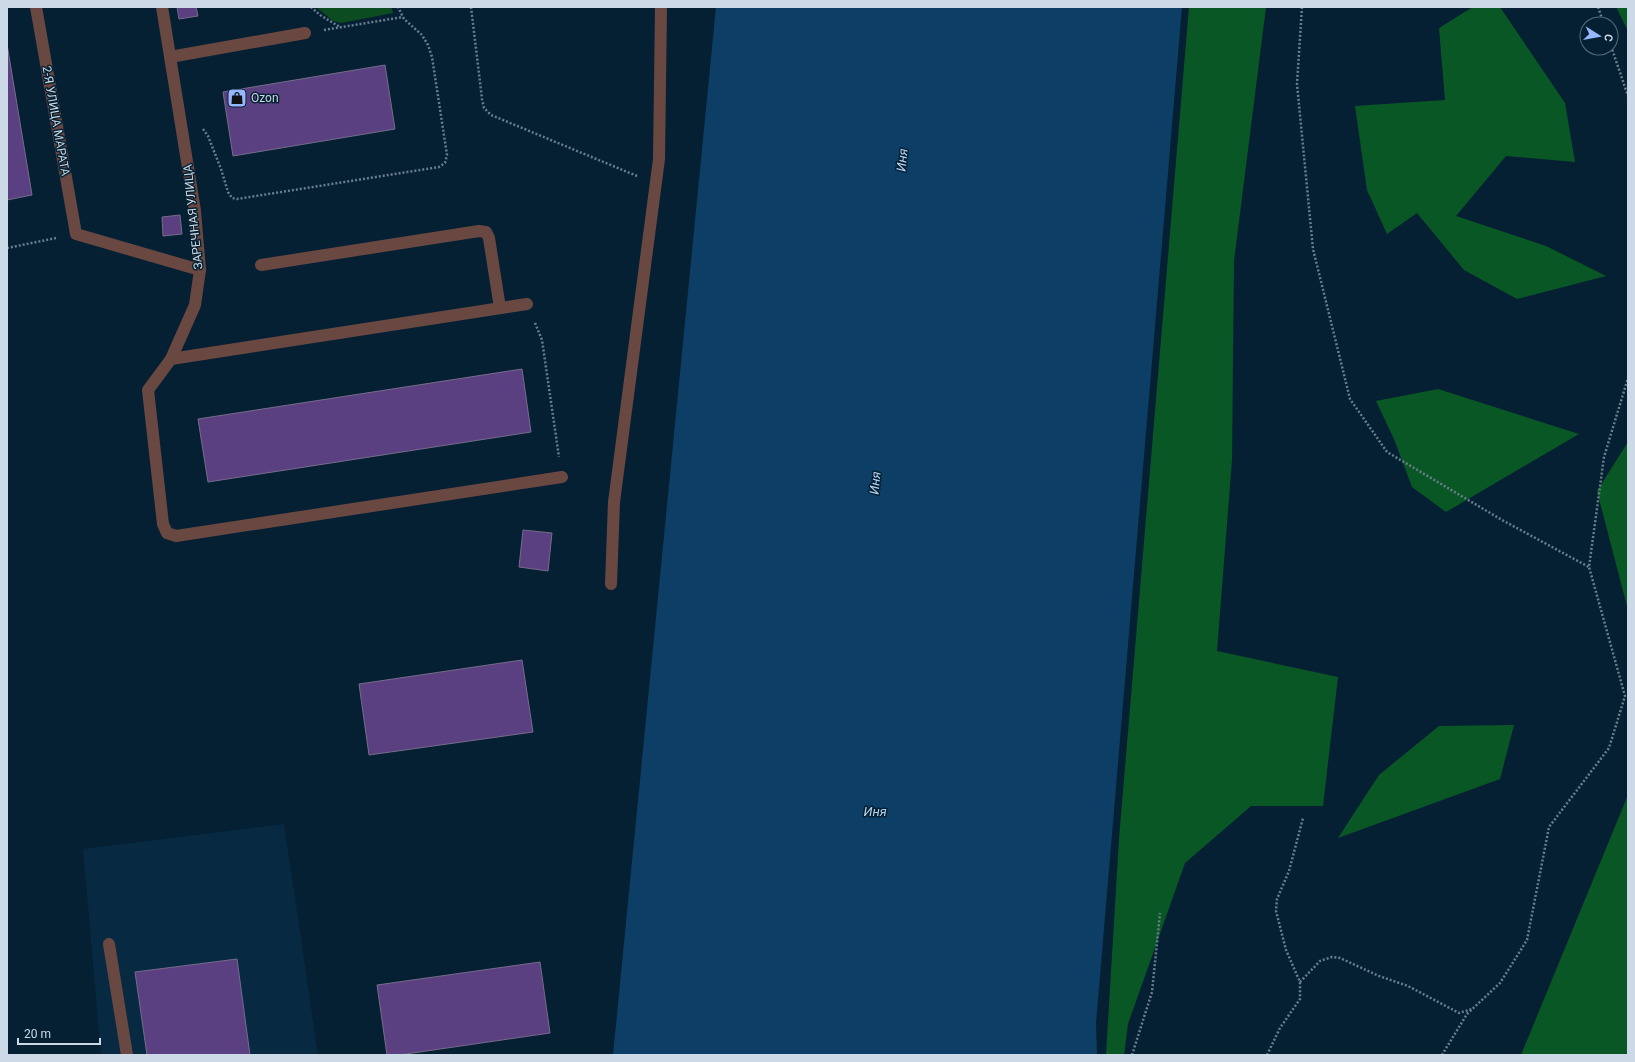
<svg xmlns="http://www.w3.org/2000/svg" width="1635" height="1062" font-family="Roboto,sans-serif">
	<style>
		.built { fill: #072941 }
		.green { fill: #0b4c21 }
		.forest { fill: #0a5726 }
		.water { fill: #0d3f66 }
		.building { fill: #5a4080; stroke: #766c8a }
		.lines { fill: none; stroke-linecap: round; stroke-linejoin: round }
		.path { stroke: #697e8d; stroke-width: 2.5; stroke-dasharray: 2 2; stroke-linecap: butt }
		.minor { stroke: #6a4842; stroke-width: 12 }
		.labels { text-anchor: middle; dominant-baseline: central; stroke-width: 3; stroke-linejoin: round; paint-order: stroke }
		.poi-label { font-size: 12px; fill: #cbdae6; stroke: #062033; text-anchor: start }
		.street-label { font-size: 12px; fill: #cbdae6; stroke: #062033 }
		.water-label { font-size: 13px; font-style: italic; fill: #b2d2f0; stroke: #062033 }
	</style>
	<rect width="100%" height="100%" fill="#062033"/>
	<polygon class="built" points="284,824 318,1055 101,1055 83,849"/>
	<polygon class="green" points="316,7 391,7 393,13 341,23 333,21"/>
	<g class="forest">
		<polygon points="1189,7 1266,7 1234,261 1232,460 1217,651 1338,677 1323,806 1251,806 1185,863 1128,1024 1124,1055 1106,1055 1119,839"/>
		<polygon points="1473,7 1500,7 1565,103 1575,162 1506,156 1456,216 1546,246 1606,276 1517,299 1464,270 1417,213 1387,234 1367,190 1355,106 1445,100 1439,28"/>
		<polygon points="1618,7 1628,7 1628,31 1617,9"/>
		<polygon points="1438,389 1579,434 1446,512 1412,487 1394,439 1376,401"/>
		<polygon points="1628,442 1628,610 1597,491"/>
		<polygon points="1514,725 1500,779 1338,838 1379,775 1439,726"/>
		<polygon points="1628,795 1628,1055 1521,1055"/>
	</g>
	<polygon class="water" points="716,7 1182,7 1096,1023 1097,1055 613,1055"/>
	<g class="building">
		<polygon points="177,7 196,7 198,16 179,19"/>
		<polygon points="7,44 32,195 7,200"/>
		<polygon points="385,65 395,129 233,156 223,92"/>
		<polygon points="180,215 182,234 163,236 162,217"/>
		<polygon points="522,369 531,432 208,482 198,419"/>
		<polygon points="523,530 552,533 548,571 519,567"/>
		<polygon points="522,660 533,732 369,755 359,684"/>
		<polygon points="237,959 250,1055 147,1055 135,972"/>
		<polygon points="540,962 550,1033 399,1055 387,1055 377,985"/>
	</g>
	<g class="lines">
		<g class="path">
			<polyline points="311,7 320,15 340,27"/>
			<polyline points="471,7 482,99 484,108 491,115 637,176"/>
			<polyline points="1302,7 1297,84 1313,249 1350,399 1387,452 1502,520 1589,567"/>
			<polyline points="1598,7 1604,24"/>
			<polyline points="324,30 403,17"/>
			<polyline points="1611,46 1628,96"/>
			<polyline points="203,129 208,136 221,169 228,192 232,198 237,199 439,167 445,163 447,155 432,57 428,45 422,35 404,19 398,7"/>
			<polyline points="7,248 56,238"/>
			<polyline points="535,323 542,340 559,457"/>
			<polyline points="1300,982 1320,961 1332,957 1340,958 1379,976 1408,986 1459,1013 1472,1009"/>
			<polyline points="1132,1055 1152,992 1160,913"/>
			<polyline points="1267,1055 1280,1028 1300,999 1300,982 1286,950 1276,911 1277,899 1289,871 1303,818"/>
			<polyline points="1442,1055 1467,1014 1500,983 1527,940 1549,827 1609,748 1625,696 1589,567 1604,457 1628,378"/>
		</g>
		<g class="minor">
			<polyline points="36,7 76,234 200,270"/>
			<polyline points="162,7 195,211 200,270 195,305 171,359 148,390 163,524 167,533 176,536 562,477"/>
			<polyline points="170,57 305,33"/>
			<polyline points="261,265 479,231 486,232 489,238 500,308"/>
			<polyline points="171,359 527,304"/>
			<polyline points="611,584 614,502 659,159 661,7"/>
			<polyline points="109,944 127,1055"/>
		</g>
	</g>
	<defs>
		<g id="shop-square" transform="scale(1)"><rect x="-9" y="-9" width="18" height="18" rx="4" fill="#96b6fd" stroke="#062033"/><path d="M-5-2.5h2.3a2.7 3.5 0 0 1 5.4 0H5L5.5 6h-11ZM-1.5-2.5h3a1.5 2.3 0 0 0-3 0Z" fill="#111"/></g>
	</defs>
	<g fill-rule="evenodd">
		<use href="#shop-square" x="237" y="98"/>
	</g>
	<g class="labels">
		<g class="poi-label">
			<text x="251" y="98">Ozon</text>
		</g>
		<g class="street-label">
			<text transform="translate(56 121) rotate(80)">2-Я УЛИЦА МАРАТА</text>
			<text transform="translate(193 217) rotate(-96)">ЗАРЕЧНАЯ УЛИЦА</text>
		</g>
		<g class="water-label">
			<text transform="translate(902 160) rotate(-85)">Иня</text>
			<text transform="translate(875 483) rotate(-85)">Иня</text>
			<text x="875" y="811">Иня</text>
		</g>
	</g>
	<rect width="1635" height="1062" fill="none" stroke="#cbdae6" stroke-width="16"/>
	<g transform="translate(1599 36) rotate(101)"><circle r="19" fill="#062033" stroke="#556a7b"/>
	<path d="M0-3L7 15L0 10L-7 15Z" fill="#96b6fd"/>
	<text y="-6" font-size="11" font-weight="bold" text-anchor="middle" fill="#cbdae6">С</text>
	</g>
	<path d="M18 1038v6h82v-6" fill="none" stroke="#cbdae6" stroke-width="2"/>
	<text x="24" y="1038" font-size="12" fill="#cbdae6" stroke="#062033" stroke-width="3" paint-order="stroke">20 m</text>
</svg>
